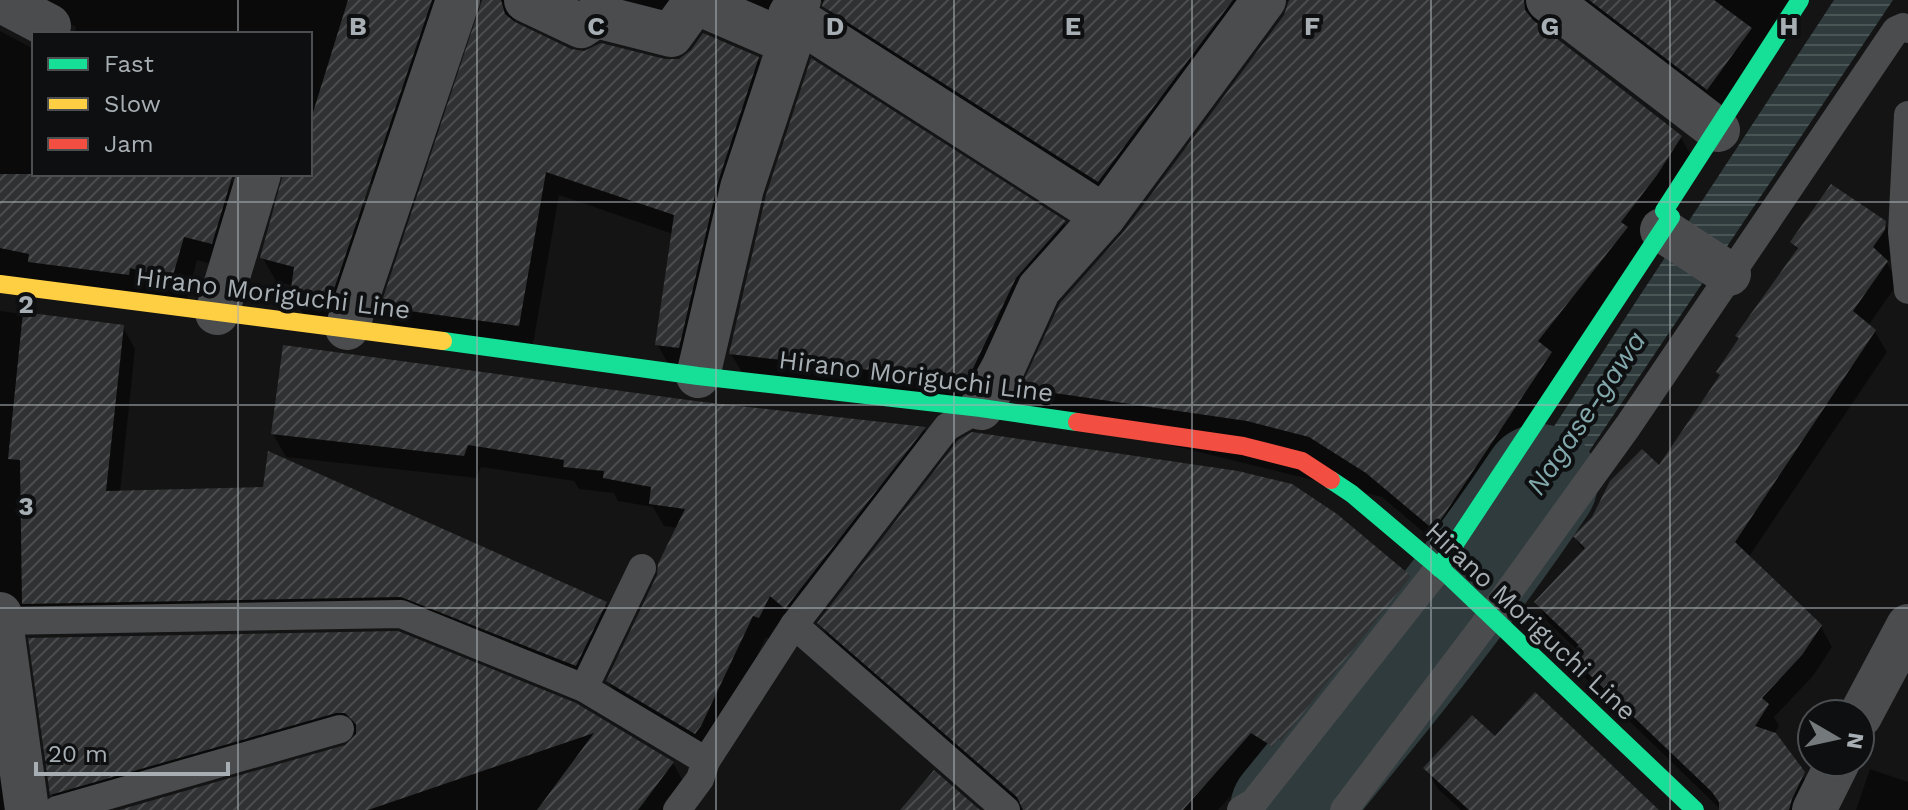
<svg xmlns="http://www.w3.org/2000/svg" width="1908" height="810" font-family="'Work Sans',sans-serif">
	<style>
		.water { fill: url(#water-rules) }
		.shadow { fill: #0007 }
		.lines { fill: none; stroke-linecap: round; stroke-linejoin: round }
		.river { stroke: #2f3b3c; stroke-width: 116 }
		.building { fill: url(#building-hatch) }
		.lane { stroke: #4a4c4e; stroke-width: 28 }
		.street { stroke: #4a4c4e; stroke-width: 44 }
		.fast { stroke: #16e098; stroke-width: 18 }
		.slow { stroke: #ffcf43; stroke-width: 18 }
		.jam { stroke: #f24e42; stroke-width: 18 }
		.grid { fill: none; stroke: #a7afb4; stroke-width: 2; stroke-opacity: 0.55 }
		.labels { text-anchor: middle; dominant-baseline: central; stroke-width: 8; stroke-linejoin: round; paint-order: stroke }
		.street-label { font-size: 26px; fill: #a7afb4; stroke: #0e0f10 }
		.water-label { font-size: 28px; font-style: italic; fill: #81a7ab; stroke: #0e0f10 }
		.grid-label { font-size: 26px; text-anchor: middle; font-weight: bold; fill: #a7afb4; stroke: #0e0f10; stroke-width: 8; stroke-linejoin: round; paint-order: stroke }
	</style>
	<defs>
		<pattern id="water-rules" width="6" height="5" patternUnits="userSpaceOnUse" patternTransform="scale(2)"><rect width="6" height="5" fill="#2f3b3c"/><path d="M0 2.5h6" fill="none" stroke="#4a5556"/></pattern>
		<pattern id="building-hatch" width="6" height="6" patternUnits="userSpaceOnUse" patternTransform="scale(2)"><rect width="6" height="6" fill="#303132"/><path d="M-1 1l2-2M0 6l6-6M5 7l2-2" fill="none" stroke="#4b4c4d"/></pattern>
	</defs>
	<rect width="100%" height="100%" fill="#141414"/>
	<polygon class="water" points="1834,0 1893,0 1493,594 1466,628 1436,601 1463,565"/>
	<g class="shadow">
		<polygon points="19,0 465,0 388,191 310,157 310,34 74,34 76,27 27,2"/>
		<polygon points="481,0 535,0 517,13 514,24 570,51 665,61 758,58 772,83 692,372 671,369 657,344 673,234 559,195 532,350 396,331 383,307 484,2"/>
		<polygon points="545,0 809,0 781,29 720,3 675,30"/>
		<polygon points="819,0 1274,0 1112,205 839,30 824,1"/>
		<polygon points="1284,0 1558,0 1541,10 1537,25 1681,138 1695,162 1448,553 1382,497 1036,412 1023,388 1126,232 1286,16 1291,2"/>
		<polygon points="1569,0 1791,0 1721,113"/>
		<polygon points="0,31 34,49 34,174 207,174 231,179 245,203 225,268 197,260 186,302 0,285"/>
		<polygon points="362,205 375,228 343,323 306,319 292,295 293,286 276,281 262,257"/>
		<polygon points="1884,222 1896,243 1896,251 1887,263 1898,283 1868,326 1875,332 1887,352 1748,558 1821,627 1832,647 1813,676 1774,717 1779,726 1774,734 1815,794 1807,810 1721,810 1583,676 1571,656 1577,650 1548,622 1537,602 1584,552 1575,537 1659,468 1721,378 1718,372 1740,340 1738,336 1798,252 1793,242"/>
		<polygon points="1064,223 1079,248 982,406 746,379 731,354"/>
		<polygon points="0,311 123,327 135,349 120,492 605,603 618,625 588,687 415,619 0,615"/>
		<polygon points="694,403 924,429 937,451 772,640 766,637 714,749 622,704 608,681 659,576 678,528 664,526 653,507 618,501 614,493 579,489 574,481 481,467 476,478 286,457 273,434"/>
		<polygon points="1409,578 1423,602 1287,770 1266,756 1218,810 1020,810 834,647 820,623"/>
		<polygon points="397,633 673,763 685,785 667,810 126,810 346,747 358,734 349,734 61,810 52,794"/>
		<polygon points="0,737 10,810 0,810"/>
		<polygon points="1495,739 1656,810 1461,810 1438,789 1426,769"/>
		<polygon points="1870,769 1908,782 1908,810 1856,810"/>
	</g>
	<g class="lines">
		<path class="river" d="M1288 810C1376 703 1463 597 1540 482"/>
	</g>
	<g class="building">
		<polygon points="348,0 432,0 330,301 290,296 294,267 260,258 283,174 310,174 310,122"/>
		<polygon points="482,0 501,0 505,14 515,22 571,49 584,51 601,43 665,59 679,59 691,50 703,33 759,57 718,182 679,348 655,345 674,215 546,172 519,326 380,307"/>
		<polygon points="824,0 1233,0 1098,182 822,6"/>
		<polygon points="1289,0 1524,0 1525,10 1533,20 1682,136 1657,175 1621,222 1628,227 1538,341 1552,352 1434,530 1366,473 1309,437 1247,421 1020,388 1060,303 1124,231 1284,15"/>
		<polygon points="1589,0 1714,0 1752,28 1707,90"/>
		<polygon points="811,58 1066,221 1016,278 967,381 729,354 766,195"/>
		<polygon points="0,174 233,174 212,244 184,237 172,279 130,268 129,275 28,262 29,254 0,248"/>
		<polygon points="1831,184 1886,221 1885,230 1873,247 1888,261 1853,311 1876,330 1735,542 1822,625 1802,655 1762,698 1769,704 1755,726 1776,733 1805,772 1792,799 1789,810 1719,810 1719,802 1712,792 1569,655 1579,645 1534,602 1585,548 1573,536 1592,517 1610,481 1642,449 1659,465 1720,375 1716,372 1739,338 1735,336 1798,248 1790,242"/>
		<polygon points="23,312 124,325 106,491 263,487 268,451 607,602 576,666 401,597 22,604 20,460 8,459"/>
		<polygon points="283,345 695,401 926,427 785,609 770,596 759,618 753,616 701,726 695,734 606,681 657,575 658,564 685,509 649,504 651,487 603,478 604,471 563,467 564,460 468,445 464,456 271,434"/>
		<polygon points="972,432 1238,471 1292,484 1337,514 1411,576 1281,741 1278,738 1273,747 1251,733 1183,810 1023,810 1017,797 817,623 958,440"/>
		<polygon points="398,631 576,703 674,762 638,810 537,810 594,733 368,810 119,810 345,745 356,734 356,724 345,713 336,713 50,795 28,638"/>
		<polygon points="1535,692 1659,810 1469,810 1423,768 1472,715 1495,736"/>
		<polygon points="934,770 980,810 900,810"/>
	</g>
	<g class="lines">
		<g class="lane">
			<polyline points="1908,115 1902,232 1908,290"/>
			<polyline points="0,621 401,614 584,688 706,761 794,625 947,427 980,408"/>
			<polyline points="794,625 1006,810"/>
			<polyline points="584,688 642,568"/>
			<polyline points="57,810 340,729"/>
			<polyline points="677,810 700,779 706,761"/>
			<polyline points="1241,810 1254,802 1439,568"/>
			<polyline points="1344,810 1491,616 1628,426 1896,30 1903,27 1908,29"/>
		</g>
		<g class="street">
			<polyline points="0,0 49,26"/>
			<polyline points="526,0 581,26 596,16 671,35 695,2 790,43"/>
			<polyline points="1548,0 1718,130"/>
			<polyline points="790,15 1104,216"/>
			<polyline points="1662,230 1729,274"/>
			<polyline points="217,313 259,174"/>
			<polyline points="347,328 458,0"/>
			<polyline points="698,376 742,188 790,43 790,15 799,0"/>
			<polyline points="981,408 1003,368 1039,289 1104,216 1264,0"/>
			<polyline points="0,614 27,810"/>
			<polyline points="1860,716 1908,626"/>
			<polyline points="1814,810 1838,762"/>
		</g>
		<g class="fast">
			<polyline points="443,341 698,376 981,408 1077,422"/>
			<polyline points="1331,480 1352,494 1449,576 1695,810"/>
			<polyline points="1439,568 1671,217 1664,211 1800,0"/>
		</g>
		<polyline class="slow" points="0,284 443,341"/>
		<polyline class="jam" points="1077,422 1243,446 1302,461 1331,480"/>
	</g>
	<path class="grid" d="M238 0V34M477 0V810M716 0V810M954 0V810M1192 0V810M1431 0V810M1670 0V810M238 174V810M0 202H1908M0 405H1908M0 608H1908"/>
	<g class="labels">
		<g class="street-label">
			<text transform="translate(273 293) rotate(7)">Hirano Moriguchi Line</text>
			<text transform="translate(916 376) rotate(7)">Hirano Moriguchi Line</text>
			<text transform="translate(1531 621) rotate(43)">Hirano Moriguchi Line</text>
		</g>
		<g class="water-label">
			<text transform="translate(1586 413) rotate(-56)">Nagase-gawa</text>
		</g>
	</g>
	<g class="grid-label">
		<text x="358" y="35">B</text>
		<text x="596" y="35">C</text>
		<text x="835" y="35">D</text>
		<text x="1073" y="35">E</text>
		<text x="1312" y="35">F</text>
		<text x="1550" y="35">G</text>
		<text x="1789" y="35">H</text>
		<text x="26" y="313">2</text>
		<text x="26" y="515">3</text>
	</g>
	<rect x="32" y="32" width="280" height="144" fill="#0e0f10" stroke="#4b4f52" stroke-width="2"/>
	<rect x="48" y="58" width="40" height="12" fill="#16e098" stroke="#4b4f52" stroke-width="2"/>
	<text x="104" y="72" font-size="24" fill="#a7afb4">Fast</text>
	<rect x="48" y="98" width="40" height="12" fill="#ffcf43" stroke="#4b4f52" stroke-width="2"/>
	<text x="104" y="112" font-size="24" fill="#a7afb4">Slow</text>
	<rect x="48" y="138" width="40" height="12" fill="#f24e42" stroke="#4b4f52" stroke-width="2"/>
	<text x="104" y="152" font-size="24" fill="#a7afb4">Jam</text>
	<g transform="translate(1836 738) rotate(99)"><circle r="38" fill="#0e0f10" stroke="#4b4f52" stroke-width="2"/>
	<path d="M0-6L14 30L0 20L-14 30Z" fill="#74797c"/>
	<text y="-12" font-size="22" font-weight="bold" text-anchor="middle" fill="#a7afb4">N</text>
	</g>
	<path d="M36 762v12h192v-12" fill="none" stroke="#a7afb4" stroke-width="4"/>
	<text x="48" y="762" font-size="24" fill="#a7afb4" stroke="#0e0f10" stroke-width="6" paint-order="stroke">20 m</text>
</svg>
